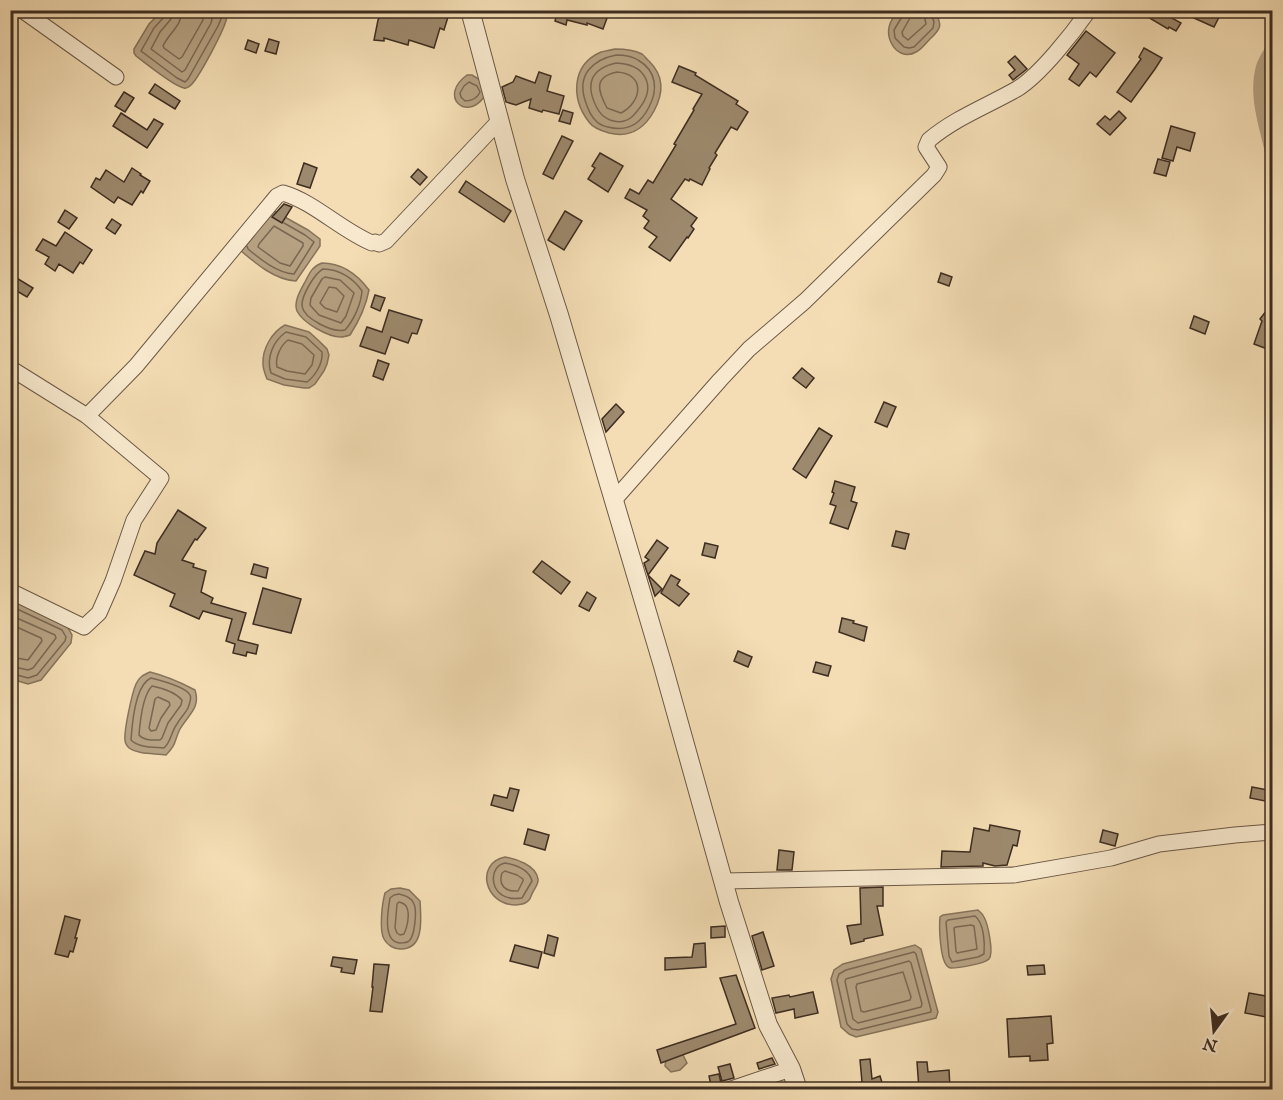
<svg xmlns="http://www.w3.org/2000/svg" width="1283" height="1100" font-family="'IM FELL English',serif">
	<style>
		.water { fill: #b6a182; stroke: #86735b; stroke-width: 1.5 }
		.lines { fill: none; stroke-linecap: round; stroke-linejoin: round }
		.shore { stroke: #7a6752; stroke-width: 1.5 }
		.canal { stroke: #b6a182; stroke-width: 14 }
		.building { fill: #9d896d; stroke: #3e2d21; stroke-width: 1.5 }
		.minor-casing { stroke: #6c5946; stroke-width: 17 }
		.tertiary-casing { stroke: #6c5946; stroke-width: 20 }
		.minor { stroke: #f8e9ce; stroke-width: 15 }
		.tertiary { stroke: #f8e9ce; stroke-width: 18 }
	</style>
	<rect width="100%" height="100%" fill="#f4ddb4"/>
	<filter id="stains"><feTurbulence type="fractalNoise" baseFrequency=".00333" numOctaves="4"/><feColorMatrix values="0 0 0 0 .2 0 0 0 0 .09 0 0 0 0 .02 0 0 0 .5 -.17"/></filter>
	<radialGradient id="worn" r=".72"><stop offset=".6" stop-color="#630" stop-opacity="0"/><stop offset="1" stop-color="#630" stop-opacity=".3"/></radialGradient>
	<g class="water">
		<path d="M162 11H222L227 17C225 29 200 75 192 84 190 86 187 89 184 88 175 87 145 63 136 56L134 53V49L149 24Z"/>
		<path d="M900 11H935C942 25 942 28 930 39 926 43 921 50 916 52 896 64 875 29 900 11Z"/>
		<path d="M615 49C624 49 634 50 642 54 645 56 646 59 649 61 664 76 664 92 654 111 644 129 629 138 609 133 602 131 593 128 589 122 571 99 571 65 601 52 605 51 611 50 615 49Z"/>
		<path d="M467 75H472L482 81 484 97C466 122 438 96 467 75Z"/>
		<path d="M274 211 308 230 320 239V246L296 281C275 280 255 263 240 250Z"/>
		<path d="M322 263C342 263 357 274 369 290 366 306 359 321 350 335 347 336 344 337 341 337 328 337 303 323 297 311 293 301 302 288 306 280 310 272 313 266 322 263Z"/>
		<path d="M285 325 309 332 318 340 327 349 329 355 327 364 324 371 315 384 309 388H304L284 385 267 379C265 374 263 369 263 364 262 349 272 332 285 325Z"/>
		<polygon points="11,601 17,602 67,626 72,635 71,643 41,680 28,684 11,679"/>
		<path d="M150 672C166 676 180 682 195 690 201 708 188 715 180 729 174 741 177 744 166 755 155 753 139 755 129 748 127 746 125 743 125 740 124 730 132 693 136 684 139 677 143 675 150 672Z"/>
		<path d="M505 857C516 859 536 865 538 879 539 883 535 888 533 892 531 895 531 898 529 900 525 905 521 904 516 905 484 905 475 863 505 857Z"/>
		<path d="M400 888 409 890 420 901C421 918 425 950 400 949 394 949 387 945 384 939 379 930 382 904 385 893L391 889Z"/>
		<path d="M978 910C981 913 982 913 984 917 988 924 994 953 989 959 984 964 958 968 951 968 950 968 948 967 947 966 940 959 939 927 940 917L943 915Z"/>
		<polygon points="915,945 921,949 938,1012 936,1018 856,1037 849,1034 841,1027 831,979 834,970 843,964"/>
		<polygon points="677,1053 683,1055 687,1063 680,1070 671,1072 665,1066 666,1059"/>
	</g>
	<g class="lines">
		<g class="shore">
			<polyline points="166,10 165,16 154,28 141,51 177,78 185,82 188,79 218,26 221,19 219,10"/>
			<polyline points="173,10 171,19 160,32 151,49 182,72 185,70 211,23 212,19 211,10"/>
			<path d="M182 10C182 26 169 33 163 46L164 48 179 59 182 57 203 20 202 10"/>
			<polyline points="903,10 903,15 894,30 895,38 904,47 909,48 914,47 933,28 934,22 930,10"/>
			<polyline points="911,10 910,18 902,32 903,36 908,40 926,24 923,10"/>
			<path d="M616 55C623 55 632 56 638 60 657 71 658 90 649 107 640 125 627 132 608 127 603 126 599 124 596 121 591 116 587 107 585 100 577 75 592 60 616 55Z"/>
			<path d="M616 63C645 64 658 86 638 110 634 115 630 120 624 121 619 123 614 121 610 120 603 117 600 114 597 108 585 85 590 69 616 63Z"/>
			<path d="M617 72C646 74 642 102 621 113L607 108C598 91 593 77 617 72Z"/>
			<path d="M469 82 477 86 480 92C477 99 472 101 465 101L461 97 460 93 464 86Z"/>
			<polygon points="274,226 303,243 303,246 290,266 280,263 258,247 259,244"/>
			<path d="M247 246 248 249C260 259 277 273 294 274L314 242 305 235 284 223"/>
			<path d="M323 269C339 269 353 278 362 291 361 304 354 320 345 330 333 333 304 319 302 306 301 296 315 273 323 269Z"/>
			<polygon points="325,277 340,280 354,293 346,316 341,323 319,315 310,305 311,298 322,279"/>
			<polygon points="329,287 336,288 344,296 337,312 325,308 320,303"/>
			<path d="M286 332 306 337 322 352C323 363 316 375 307 382L285 379 271 373C266 358 273 341 286 332Z"/>
			<path d="M288 340 302 344 314 355 312 365 305 374 287 371 277 367C275 358 280 346 288 340Z"/>
			<polyline points="10,607 15,608 62,630 66,637 65,641 37,675 28,678 10,673"/>
			<polyline points="10,615 55,635 56,638 33,668 28,670 10,666"/>
			<polyline points="10,624 41,638 42,641 28,660 10,657"/>
			<path d="M151 678C159 680 186 687 190 695 192 698 189 705 188 708 185 714 180 718 177 724 171 732 171 742 164 748 153 747 139 748 131 740 132 724 135 685 151 678Z"/>
			<path d="M152 686C162 688 175 692 182 700L181 705 168 723 162 738 160 740C153 740 144 741 139 735 140 722 143 695 152 686Z"/>
			<polygon points="158,697 169,702 170,705 161,718 156,730 151,731 149,728 155,699"/>
			<path d="M505 863C516 865 529 870 532 881L522 898C515 899 508 899 502 895 490 888 490 866 505 863Z"/>
			<path d="M505 871 517 875 523 879V881L518 891C505 892 498 885 502 873Z"/>
			<path d="M399 894C404 895 412 898 414 904 417 910 415 936 409 941 408 942 403 943 400 943 382 942 388 910 390 898L394 895Z"/>
			<path d="M399 902C403 903 406 904 407 908 410 915 407 928 404 934L400 935 397 933 395 928 397 904Z"/>
			<path d="M975 916C984 923 985 943 984 954L978 957 952 962 949 956 946 922 948 920Z"/>
			<polygon points="971,925 974,926 977,949 957,953 956,951 954,928 956,927"/>
			<polygon points="914,952 916,954 931,1010 931,1012 858,1030 852,1029 847,1024 837,980 839,974 846,970"/>
			<polygon points="909,961 911,963 922,1004 921,1007 858,1023 853,1019 845,981 846,979"/>
			<polygon points="903,972 911,997 910,1000 864,1012 861,1011 856,987 857,984"/>
		</g>
		<path class="canal" d="M1272 50C1269 55 1265 61 1263 67 1255 95 1266 125 1272 152"/>
	</g>
	<g class="building">
		<polygon points="383,10 427,10 448,17 444,30 440,28 434,48 409,40 408,45 384,38 384,41 374,40 378,20"/>
		<polygon points="546,10 610,10 603,29 587,23 587,25 567,20 566,25 555,21 556,17 545,13"/>
		<polygon points="1136,10 1171,10 1168,16 1181,23 1176,31 1169,27 1168,29"/>
		<polygon points="1197,10 1205,10 1219,17 1214,27 1194,18"/>
		<polygon points="1086,31 1115,53 1096,77 1090,72 1079,86 1069,79 1079,64 1067,55"/>
		<polygon points="269,39 279,42 276,54 265,51"/>
		<polygon points="248,40 259,44 256,53 245,49"/>
		<polygon points="1144,48 1162,58 1155,69 1131,102 1117,92 1141,59 1139,57"/>
		<polygon points="1015,56 1027,69 1013,80 1009,75 1015,70 1008,62"/>
		<polygon points="679,66 696,73 695,75 738,101 736,104 748,112 737,130 731,127 715,153 717,155 709,168 710,169 702,185 690,179 689,181 685,179 671,199 697,218 691,226 694,229 688,238 687,237 670,261 649,247 657,237 644,228 649,221 643,216 647,210 625,198 630,189 639,194 648,180 653,183 676,145 674,144 694,110 693,109 702,94 672,82"/>
		<polygon points="539,72 551,76 547,91 564,96 559,114 543,110 542,112 529,108 531,99 516,105 506,102 502,87 513,82 516,76 535,83"/>
		<polygon points="155,84 180,101 175,109 149,93"/>
		<polygon points="124,92 134,98 125,112 115,106"/>
		<polygon points="563,110 573,113 570,124 559,121"/>
		<polygon points="1119,111 1126,118 1110,135 1097,124 1105,116 1110,120"/>
		<polygon points="121,113 147,130 154,119 163,124 147,148 113,126"/>
		<polygon points="1171,126 1195,133 1190,151 1177,147 1173,161 1162,158"/>
		<polygon points="562,136 573,141 553,179 543,174"/>
		<polygon points="600,153 623,166 608,192 588,179 595,168 592,166"/>
		<polygon points="1158,159 1170,162 1166,176 1154,173"/>
		<polygon points="304,163 317,168 310,188 297,184"/>
		<polygon points="132,168 141,174 140,175 150,181 143,193 141,191 132,205 118,197 114,203 91,187 96,178 100,180 106,170 124,182"/>
		<polygon points="418,169 427,177 420,185 411,177"/>
		<polygon points="466,181 511,211 504,222 459,192"/>
		<polygon points="284,204 292,207 282,223 272,217"/>
		<polygon points="65,210 77,218 69,229 58,222"/>
		<polygon points="565,211 582,221 564,250 548,240"/>
		<polygon points="112,219 121,225 115,234 106,228"/>
		<polygon points="65,232 92,250 83,264 80,262 73,273 59,264 55,271 45,264 49,257 36,250 43,239 56,246"/>
		<polygon points="941,273 952,277 949,286 938,282"/>
		<polygon points="10,274 33,288 27,297 10,287"/>
		<polygon points="375,295 385,298 380,311 371,307"/>
		<polygon points="1271,297 1272,297 1272,343 1270,350 1254,344 1262,321 1260,319 1267,310"/>
		<polygon points="389,310 422,320 417,334 412,333 408,343 391,337 385,354 360,346 367,327 382,332"/>
		<polygon points="1194,316 1209,322 1205,334 1190,328"/>
		<polygon points="378,360 389,364 383,380 373,376"/>
		<polygon points="802,368 814,378 806,388 793,378"/>
		<polygon points="884,402 896,407 887,427 875,422"/>
		<polygon points="616,404 624,412 606,432 602,419"/>
		<polygon points="819,428 832,436 806,478 793,469"/>
		<polygon points="835,481 855,487 851,501 857,503 848,529 830,523 836,506 830,504 834,493 832,492"/>
		<polygon points="178,510 206,528 197,540 195,539 182,560 194,564 193,567 206,571 201,592 213,598 211,603 246,613 238,640 258,645 256,654 247,652 246,656 233,653 235,644 226,641 232,619 203,611 199,619 170,606 175,594 134,575 145,551 155,554 157,543"/>
		<polygon points="896,531 909,534 905,549 892,546"/>
		<polygon points="657,540 668,548 648,575 662,589 655,596 644,563 649,560 645,557"/>
		<polygon points="705,543 718,546 715,558 702,555"/>
		<polygon points="542,561 570,582 561,594 533,572"/>
		<polygon points="254,564 268,568 266,578 251,574"/>
		<polygon points="671,575 680,580 677,585 689,594 679,606 661,593"/>
		<polygon points="263,588 301,599 291,633 253,624"/>
		<polygon points="587,592 596,598 589,611 579,606"/>
		<polygon points="842,618 854,621 853,623 867,627 864,641 839,632"/>
		<polygon points="738,651 752,657 748,667 734,661"/>
		<polygon points="816,662 831,666 828,676 813,672"/>
		<polygon points="1252,787 1268,790 1265,801 1250,798"/>
		<polygon points="510,788 519,790 513,811 491,805 494,795 507,798"/>
		<polygon points="990,825 1020,831 1017,846 1013,845 1007,865 995,866 983,863 983,866 941,867 942,851 970,852 974,828 989,831"/>
		<polygon points="528,829 549,835 545,850 524,844"/>
		<polygon points="1103,830 1118,834 1115,846 1100,842"/>
		<polygon points="779,850 794,852 792,870 777,870"/>
		<polygon points="883,887 883,906 877,906 883,935 864,939 864,941 851,944 847,926 861,924 860,888"/>
		<polygon points="65,916 80,920 75,938 77,938 73,952 70,951 68,957 55,954"/>
		<polygon points="725,926 725,937 711,938 711,927"/>
		<polygon points="763,932 774,966 762,970 752,936"/>
		<polygon points="548,935 558,938 554,956 544,953"/>
		<polygon points="705,943 706,967 665,970 665,958 692,957 694,944"/>
		<polygon points="515,945 542,952 538,968 510,961"/>
		<polygon points="333,957 357,960 354,974 341,972 342,968 331,966"/>
		<polygon points="374,964 389,965 382,1012 370,1011 373,987 372,987"/>
		<polygon points="1044,965 1045,974 1028,975 1027,966"/>
		<polygon points="736,975 755,1028 661,1063 657,1050 736,1024 720,978"/>
		<polygon points="813,992 818,1013 795,1018 794,1009 776,1013 772,998 789,995 790,997"/>
		<polygon points="1249,993 1272,997 1272,1018 1245,1013"/>
		<polygon points="1051,1016 1053,1043 1047,1044 1048,1060 1030,1061 1030,1056 1009,1057 1007,1019"/>
		<polygon points="772,1058 775,1064 759,1069 757,1063"/>
		<polygon points="870,1059 872,1079 880,1076 884,1089 845,1089 845,1088 862,1082 860,1060"/>
		<polygon points="917,1062 927,1062 928,1072 949,1070 950,1088 919,1089"/>
		<polygon points="730,1064 734,1078 722,1081 718,1067"/>
		<polygon points="719,1074 721,1083 711,1085 709,1076"/>
	</g>
	<g class="lines">
		<g class="minor-casing">
			<g id="minor">
				<polyline points="22,10 116,77"/>
				<polyline points="10,382 15,371 87,416 161,478 134,520 113,581 99,613 84,627 10,591"/>
				<path d="M87 416 136 366 277 196 283 193C314 202 341 230 372 243L375 242 379 244 386 241 500 120"/>
				<path d="M614 500 720 380 749 349 805 301 934 175 939 167 926 147 929 140C955 118 987 106 1017 89 1040 75 1073 33 1089 10"/>
				<polyline points="723,881 1014,875 1111,858 1159,844 1235,835 1272,832"/>
				<polyline points="728,1090 791,1069"/>
			</g>
		</g>
		<g class="tertiary-casing">
			<polyline id="tertiary" points="470,10 515,179 559,315 663,666 729,902 768,1025 791,1069 798,1090"/>
		</g>
		<use href="#minor" class="minor"/>
		<use href="#tertiary" class="tertiary"/>
	</g>
	<rect width="1283" height="1100" fill="none" stroke="#f4ddb4" stroke-width="36"/>
	<rect x="12" y="12" width="1259" height="1076" fill="none" stroke="#3e2d21" stroke-width="3"/>
	<rect x="18" y="18" width="1247" height="1064" fill="none" stroke="#3e2d21" stroke-width="1.5"/>
	<g transform="translate(1214 1031) rotate(195)" stroke="#f8e9ce" stroke-width="4.5" paint-order="stroke">
	<path d="M0-4.5L10 22L0 15L-10 22Z" fill="#3e2d21"/>
	<text y="-9" font-size="16" font-weight="bold" text-anchor="middle" fill="#3e2d21">N</text>
	</g>
	<rect width="100%" height="100%" filter="url(#stains)"/>
	<rect width="100%" height="100%" fill="url(#worn)"/>
</svg>
